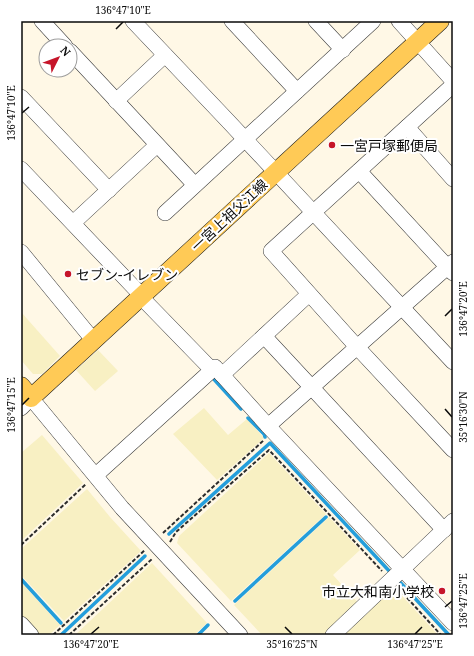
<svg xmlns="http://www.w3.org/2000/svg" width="474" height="656" font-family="'Noto Serif','Noto Sans JP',serif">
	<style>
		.farmland { fill: #f8f0c3 }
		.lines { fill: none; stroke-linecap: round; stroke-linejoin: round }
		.stream { stroke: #249edb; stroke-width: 3.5 }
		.minor-casing { stroke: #3d3d3d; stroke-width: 16 }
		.major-casing { stroke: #1b1b1b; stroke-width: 19 }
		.path { stroke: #2c2c2c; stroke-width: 2; stroke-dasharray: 4 2; stroke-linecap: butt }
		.minor { stroke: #fff; stroke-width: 15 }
		.major { stroke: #ffca56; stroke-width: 18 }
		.ticks { fill: none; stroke: #0a0a0a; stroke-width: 1.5 }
		.poi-dot { fill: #c6152a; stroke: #fff; stroke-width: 1.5 }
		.labels { text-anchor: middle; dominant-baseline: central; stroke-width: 4; stroke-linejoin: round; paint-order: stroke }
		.poi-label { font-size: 14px; fill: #0a0a0a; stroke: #fff; text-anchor: start }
		.street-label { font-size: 14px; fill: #0a0a0a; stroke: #fff }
		.neatline { fill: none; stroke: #0a0a0a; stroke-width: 1.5 }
		.ticks-label { font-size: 10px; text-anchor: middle; fill: #0a0a0a }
	</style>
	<rect width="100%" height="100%" fill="#fff8e6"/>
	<g class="farmland">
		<polygon points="21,312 60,356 42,374 33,374 21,360"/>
		<polygon points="98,350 118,371 95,391 76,370"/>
		<polygon points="204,408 228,435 247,419 264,438 217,480 173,434"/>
		<polygon points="42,435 83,483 21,541 21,453"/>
		<polygon points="269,453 326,514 231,601 177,543 179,536"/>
		<polygon points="87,489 110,517 141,551 64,621 21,575 21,549"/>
		<polygon points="329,517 360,550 333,575 361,606 329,635 262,635 234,605"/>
		<polygon points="152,563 207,623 194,635 75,635"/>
		<polygon points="21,582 60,625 49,635 36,635 21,619"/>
		<polygon points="393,586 438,635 339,635"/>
	</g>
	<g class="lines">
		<g class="stream">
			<polyline points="211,376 241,409"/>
			<polyline points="248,418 264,434 265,437"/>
			<polyline points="169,534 270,443 392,574"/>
			<polyline points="21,579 61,623"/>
			<polyline points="397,579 449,635"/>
			<polyline points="235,601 326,517"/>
			<polyline points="61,635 145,556"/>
			<polyline points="198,635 208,625"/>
		</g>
		<g class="minor-casing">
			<g id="minor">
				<polyline points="42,21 65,46"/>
				<polyline points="133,21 228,121 453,362"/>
				<polyline points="232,21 297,91"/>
				<polyline points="316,21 343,50"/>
				<polyline points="399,21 453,81"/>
				<polyline points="70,51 195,185"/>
				<polyline points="453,85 271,251 357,347 453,450"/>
				<polyline points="21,97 109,190"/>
				<polyline points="116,101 165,55"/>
				<polyline points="407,127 453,179"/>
				<polyline points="21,169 142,296"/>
				<polyline points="359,171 453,273"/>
				<polyline points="165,213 373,21"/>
				<polyline points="73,223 157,145"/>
				<polyline points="21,252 94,341"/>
				<polyline points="141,297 212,370 215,367 268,426 453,623"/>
				<polyline points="264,336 444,530"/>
				<polyline points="222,375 309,294"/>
				<polyline points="21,408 31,398 122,508 240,635"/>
				<polyline points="268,426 453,262"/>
				<polyline points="96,475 212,370"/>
				<polyline points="21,624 31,635"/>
				<polyline points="333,635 453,521"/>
			</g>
		</g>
		<g class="major-casing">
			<polyline id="major" points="21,386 31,398 440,21"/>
		</g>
		<g class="path">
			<polyline points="163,533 264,440"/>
			<polyline points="170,542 176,532 269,450 382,571"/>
			<polyline points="21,545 86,484"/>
			<polyline points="399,589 441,635"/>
			<polyline points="53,635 145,550"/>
			<polyline points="69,635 152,559"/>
		</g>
		<use href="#minor" class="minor"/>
		<use href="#major" class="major"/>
	</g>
	<path class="ticks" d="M116 29 123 22M22 113 29 107M445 316 452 309M22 405 29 398M445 409 452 417M445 607 452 601M285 627 292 634M91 634 99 627M415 634 422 627"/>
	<g class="poi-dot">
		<circle cx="332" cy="145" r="4"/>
		<circle cx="68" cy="274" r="4"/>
		<circle cx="442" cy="591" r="4"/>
	</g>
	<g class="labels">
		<g class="poi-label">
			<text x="340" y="145">一宮戸塚郵便局</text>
			<text x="76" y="274">セブン-イレブン</text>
			<text x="434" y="591" text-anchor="end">市立大和南小学校</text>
		</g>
		<g class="street-label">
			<text transform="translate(229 215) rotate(-43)">一宮上祖父江線</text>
		</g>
	</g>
	<rect width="474" height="656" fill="none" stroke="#ffffff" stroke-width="44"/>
	<g transform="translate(58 58) rotate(48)"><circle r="19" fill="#ffffff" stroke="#9d9d9d"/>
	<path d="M0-3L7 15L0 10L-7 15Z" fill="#c6152a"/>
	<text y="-6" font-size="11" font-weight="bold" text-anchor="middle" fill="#0a0a0a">N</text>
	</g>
	<rect x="22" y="22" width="430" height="612" class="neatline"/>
	<g class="ticks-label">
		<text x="123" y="14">136°47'10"E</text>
		<text transform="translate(11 113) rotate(-90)" y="4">136°47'10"E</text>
		<text transform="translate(463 309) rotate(-90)" y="4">136°47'20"E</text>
		<text transform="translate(11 405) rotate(-90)" y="4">136°47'15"E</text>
		<text transform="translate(463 417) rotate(-90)" y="4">35°16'30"N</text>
		<text transform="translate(463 601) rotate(-90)" y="4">136°47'25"E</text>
		<text x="91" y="648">136°47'20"E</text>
		<text x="292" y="648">35°16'25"N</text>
		<text x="415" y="648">136°47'25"E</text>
	</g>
</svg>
